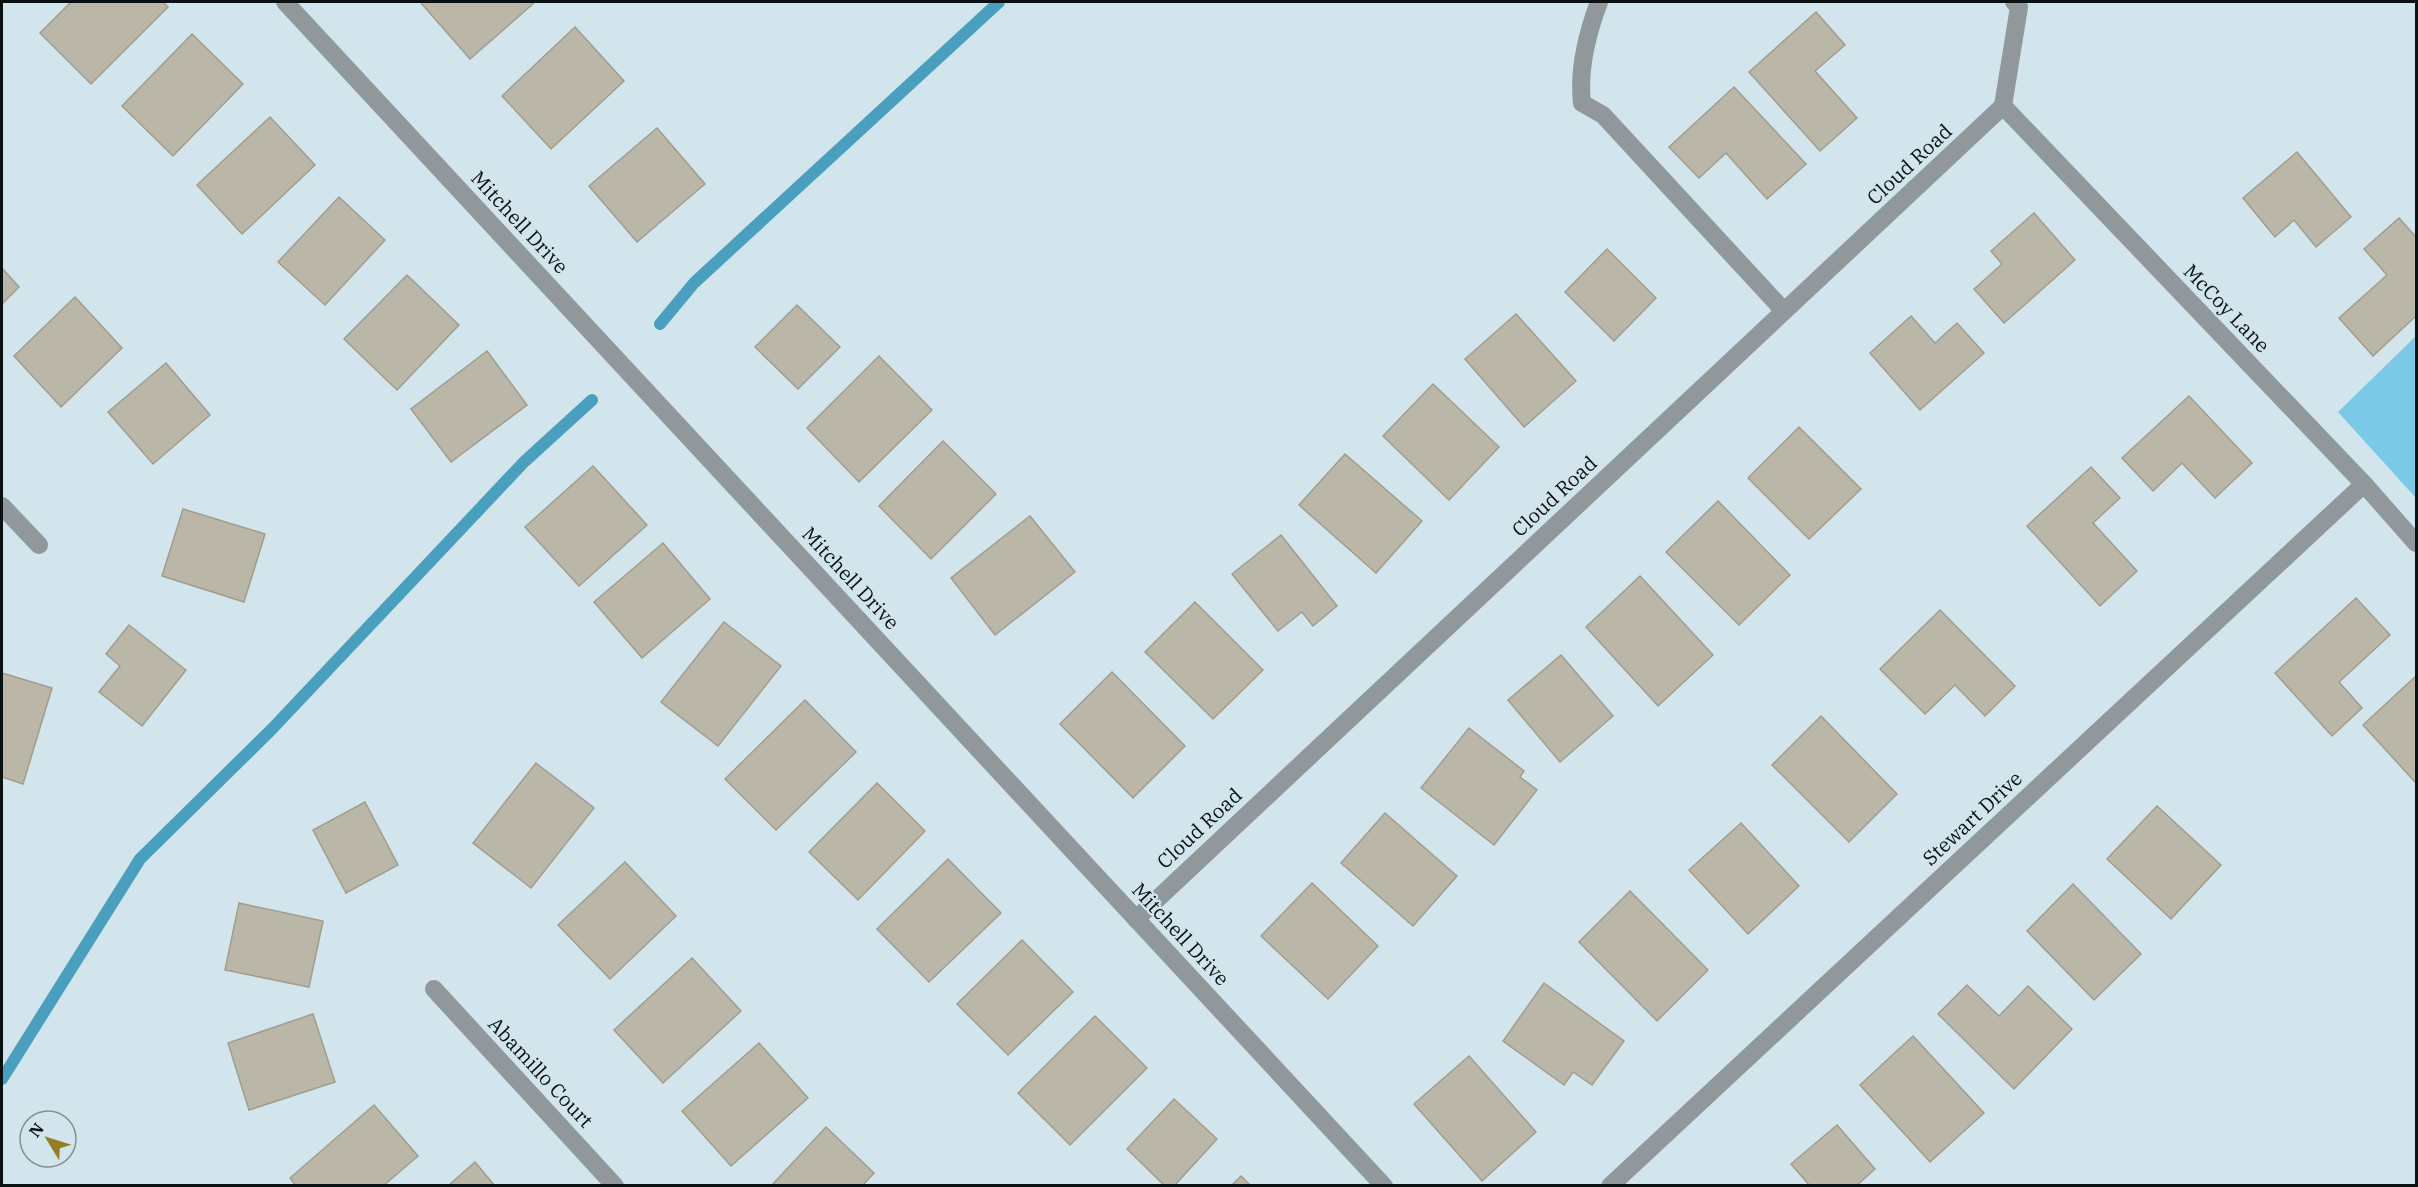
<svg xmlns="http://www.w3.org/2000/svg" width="2418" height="1187" font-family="'IBM Plex Serif',serif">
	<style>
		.green { fill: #7ac9e6 }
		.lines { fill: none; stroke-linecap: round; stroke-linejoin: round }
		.stream { stroke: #4a9fbe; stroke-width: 12 }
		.building { fill: #bbb7a8; stroke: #a19d8e; stroke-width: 1.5 }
		.minor { stroke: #90989b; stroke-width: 18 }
		.labels { text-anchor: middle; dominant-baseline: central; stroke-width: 4.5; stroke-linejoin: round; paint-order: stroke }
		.street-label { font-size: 20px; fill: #0a1113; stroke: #d2e4ec }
	</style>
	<rect width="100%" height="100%" fill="#d2e4ec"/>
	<polygon class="green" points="2416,336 2416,498 2338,412"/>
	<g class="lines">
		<g class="stream">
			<polyline points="660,324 694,283 999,2"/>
			<polyline points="2,1079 140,859 272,729 524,462 592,400"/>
		</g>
	</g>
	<g class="building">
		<polygon points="71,2 163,2 168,7 91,84 40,33"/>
		<polygon points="423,2 535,2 470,59 421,3"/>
		<polygon points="1816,12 1845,45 1815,71 1857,118 1820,151 1749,72"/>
		<polygon points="575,27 624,81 551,149 502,96"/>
		<polygon points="192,34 243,84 173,156 122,106"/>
		<polygon points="1734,87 1806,164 1767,199 1726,153 1699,178 1669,147"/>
		<polygon points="270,117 315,165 242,234 197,185"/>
		<polygon points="657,128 705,184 637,242 589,186"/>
		<polygon points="2297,152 2351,217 2316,247 2294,220 2275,237 2243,198"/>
		<polygon points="339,197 385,240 325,305 278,262"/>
		<polygon points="2034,213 2075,260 2004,323 1974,289 2002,264 1991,251"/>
		<polygon points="2399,218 2416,237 2416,316 2373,356 2339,318 2387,275 2364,249"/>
		<polygon points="1607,249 1656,298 1614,341 1565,292"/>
		<polygon points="2,268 19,287 2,304"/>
		<polygon points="407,275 459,325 397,390 344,339"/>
		<polygon points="75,297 122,348 61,407 14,356"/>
		<polygon points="797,305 840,347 798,389 755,347"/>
		<polygon points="1516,314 1576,381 1524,427 1465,359"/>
		<polygon points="1911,316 1935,343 1957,323 1984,353 1920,410 1870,353"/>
		<polygon points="487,351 527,405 451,462 411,409"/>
		<polygon points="879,356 932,410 859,482 807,428"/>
		<polygon points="166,363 210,415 153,464 108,412"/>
		<polygon points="1433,384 1499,447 1449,500 1383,436"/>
		<polygon points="2189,396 2252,463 2215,498 2182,463 2153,491 2122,458"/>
		<polygon points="1799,427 1861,489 1809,539 1748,478"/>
		<polygon points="943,441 996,494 931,559 879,506"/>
		<polygon points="1345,454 1422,521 1376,573 1299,505"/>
		<polygon points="593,466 647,525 579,586 525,527"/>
		<polygon points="2091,467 2120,498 2093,523 2137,571 2100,606 2027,526"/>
		<polygon points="1718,501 1790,575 1739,625 1666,552"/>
		<polygon points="183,509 265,534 244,602 162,576"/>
		<polygon points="1030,516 1075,572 995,635 951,578"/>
		<polygon points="1281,535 1337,606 1313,626 1302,612 1278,631 1232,574"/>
		<polygon points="663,543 710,599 642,658 594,602"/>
		<polygon points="1640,576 1713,655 1658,706 1586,627"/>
		<polygon points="2356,598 2390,635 2339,682 2362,708 2332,736 2275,673"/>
		<polygon points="1195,602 1263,670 1213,719 1145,652"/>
		<polygon points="1940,610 2015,686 1985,716 1955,685 1925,714 1880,669"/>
		<polygon points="724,622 781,666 718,746 661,702"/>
		<polygon points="129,625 186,670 142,726 99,692 120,666 106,654"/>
		<polygon points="1561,655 1613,716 1560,762 1508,700"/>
		<polygon points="1112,672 1185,746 1133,798 1060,724"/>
		<polygon points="2,673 52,688 23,784 2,777"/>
		<polygon points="2416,676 2416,783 2363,725"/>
		<polygon points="805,700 856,752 776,830 725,779"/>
		<polygon points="1821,716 1897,794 1849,842 1772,765"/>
		<polygon points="1469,728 1524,771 1520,777 1537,790 1494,845 1421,788"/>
		<polygon points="536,763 594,808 531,888 473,843"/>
		<polygon points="877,783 925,831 858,900 809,852"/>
		<polygon points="365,802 398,865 346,893 313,830"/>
		<polygon points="2157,806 2221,865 2171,919 2107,859"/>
		<polygon points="1385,813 1457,876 1413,926 1341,863"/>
		<polygon points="1741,823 1799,886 1748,934 1689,870"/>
		<polygon points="948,859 1001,913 929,982 877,929"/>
		<polygon points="625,862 676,916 610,979 558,925"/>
		<polygon points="1312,883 1378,946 1328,999 1261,936"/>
		<polygon points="2073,884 2141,954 2094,1000 2027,931"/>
		<polygon points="1630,891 1708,970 1657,1021 1579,942"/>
		<polygon points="239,903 323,921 309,987 225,970"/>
		<polygon points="1022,940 1073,992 1008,1055 957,1004"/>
		<polygon points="692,958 741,1011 663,1083 614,1030"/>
		<polygon points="1544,983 1624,1041 1592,1085 1573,1072 1564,1085 1503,1041"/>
		<polygon points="1967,985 1999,1016 2028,986 2072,1029 2014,1089 1938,1014"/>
		<polygon points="313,1014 335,1082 249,1110 228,1043"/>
		<polygon points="1095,1016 1147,1068 1070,1145 1018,1093"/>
		<polygon points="1913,1036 1984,1113 1930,1162 1860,1085"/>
		<polygon points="759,1043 808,1098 731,1166 682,1111"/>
		<polygon points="1469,1056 1536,1132 1482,1181 1414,1104"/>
		<polygon points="1174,1099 1217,1139 1174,1186 1165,1186 1127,1149"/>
		<polygon points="374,1105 418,1156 383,1186 296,1186 290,1178"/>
		<polygon points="1837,1125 1875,1169 1856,1186 1810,1186 1791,1164"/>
		<polygon points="826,1127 874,1173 862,1186 771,1186"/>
		<polygon points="475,1162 495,1186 448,1186"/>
		<polygon points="1241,1176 1251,1186 1231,1186"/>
	</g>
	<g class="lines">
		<g class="minor">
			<polyline points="285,2 1384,1186"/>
			<path d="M1599 2C1587 34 1578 68 1582 103L1603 115 1784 311"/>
			<polyline points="2003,106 2364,484 2416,543"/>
			<polyline points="2003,106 2019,7 2014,2"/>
			<polyline points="2,506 39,545"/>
			<polyline points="1136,919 2003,106"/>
			<polyline points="434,989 615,1186"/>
			<polyline points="1610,1186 2364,484"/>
		</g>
	</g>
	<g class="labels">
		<g class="street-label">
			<text transform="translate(1909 164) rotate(-43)">Cloud Road</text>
			<text transform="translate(520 222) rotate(47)">Mitchell Drive</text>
			<text transform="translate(2227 308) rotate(46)">McCoy Lane</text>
			<text transform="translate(1554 496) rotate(-43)">Cloud Road</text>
			<text transform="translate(851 578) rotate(47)">Mitchell Drive</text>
			<text transform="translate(1972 818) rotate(-43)">Stewart Drive</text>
			<text transform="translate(1199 828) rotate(-43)">Cloud Road</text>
			<text transform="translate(1181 934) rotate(47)">Mitchell Drive</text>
			<text transform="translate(541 1072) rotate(47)">Abamillo Court</text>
		</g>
	</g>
	<rect width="2418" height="1187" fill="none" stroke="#0a1113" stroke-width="6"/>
	<g transform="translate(48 1139) rotate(308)"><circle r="28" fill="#d2e4ec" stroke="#829095" stroke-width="1.5"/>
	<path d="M0-4.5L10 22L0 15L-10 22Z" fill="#947e25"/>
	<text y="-9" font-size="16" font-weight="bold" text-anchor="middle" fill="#0a1113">N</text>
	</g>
</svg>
